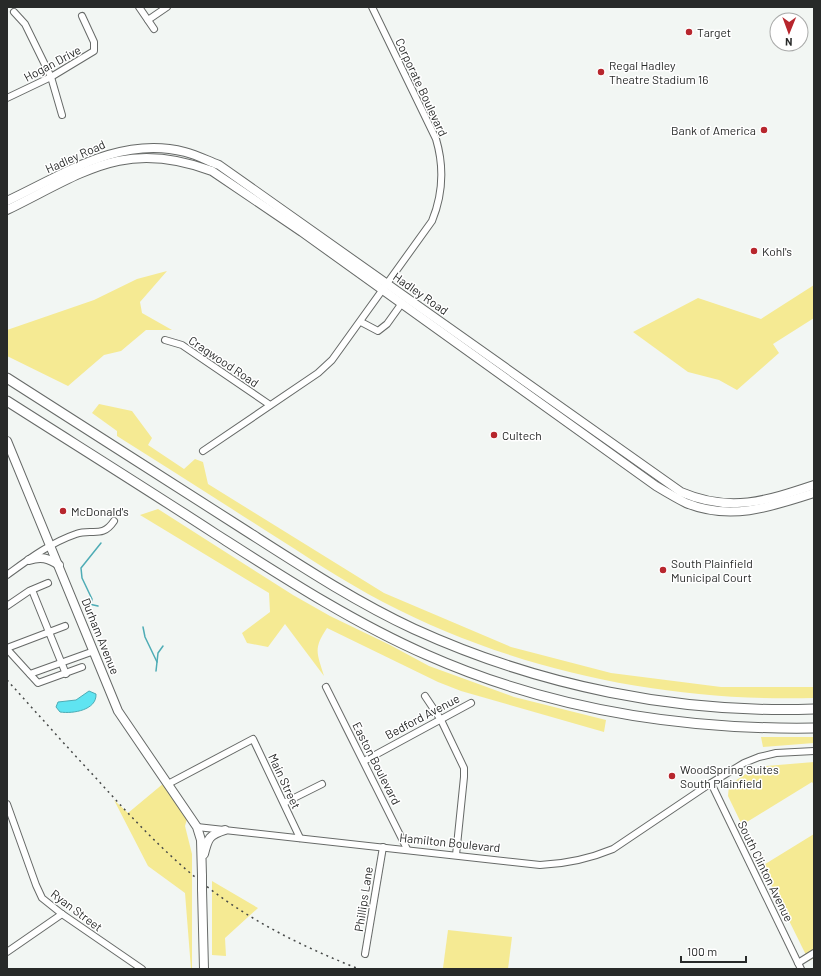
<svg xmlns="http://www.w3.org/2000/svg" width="821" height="976" font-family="Barlow,sans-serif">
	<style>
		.green { fill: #f5ea93 }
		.water { fill: #5fe4f1; stroke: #4eacb5 }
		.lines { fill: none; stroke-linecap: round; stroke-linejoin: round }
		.stream { stroke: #4eacb5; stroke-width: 1.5 }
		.minor-casing { stroke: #676a68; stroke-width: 8 }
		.major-casing { stroke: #676a68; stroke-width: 10 }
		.highway-casing { stroke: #676a68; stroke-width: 11 }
		.minor { stroke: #fff; stroke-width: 6 }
		.major { stroke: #fff; stroke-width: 8 }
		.highway { stroke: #fff; stroke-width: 9 }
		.rail { stroke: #474948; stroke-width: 1.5; stroke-dasharray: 2 4; stroke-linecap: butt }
		.major-bridge-casing { stroke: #676a68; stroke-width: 10; stroke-linecap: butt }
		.major-bridge { stroke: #fff; stroke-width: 8 }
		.poi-dot { fill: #b7262d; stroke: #fff; stroke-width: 1.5 }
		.labels { text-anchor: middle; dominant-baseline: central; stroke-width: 3; stroke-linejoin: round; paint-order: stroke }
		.poi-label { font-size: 12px; fill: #282a29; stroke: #fff; text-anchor: start }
		.street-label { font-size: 12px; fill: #282a29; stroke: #fff }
	</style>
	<rect width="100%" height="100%" fill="#f2f6f3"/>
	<g class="green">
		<polygon points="167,271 140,302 142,313 172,330 146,330 121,351 104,355 68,386 7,356 7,330 94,300 137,279"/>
		<polygon points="814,285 814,318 773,344 779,353 737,390 719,380 688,372 633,332 698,298 761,319"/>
		<path d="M99 404 132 411 152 438 148 445 184 469 195 459 203 462 208 484 384 593 511 647 611 673 721 687H814V698C666 702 515 671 383 602 343 581 306 556 268 532 218 500 168 468 117 436V431L92 413Z"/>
		<path d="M158 509 293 595 330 616 390 645 429 666 514 697 606 720 604 732 461 691 438 682 327 628C313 649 317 653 324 676L285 624 268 647 247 643 242 633 270 612 269 593 140 515Z"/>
		<polygon points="761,737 814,737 814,743 763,747"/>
		<polygon points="814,762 814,785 812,782 742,825 728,796 729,785 744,775 766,766"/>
		<polygon points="164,783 187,819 185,826 192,854 192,969 191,969 185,893 148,866 114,800 128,813"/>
		<polygon points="814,834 814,958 809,961 762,866"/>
		<polygon points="212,881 258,908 225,938 226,956 212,955"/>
		<polygon points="448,930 512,937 508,969 443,968"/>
	</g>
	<path class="water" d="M89 691 96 694C97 710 73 714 60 712L56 707 58 702 76 700Z"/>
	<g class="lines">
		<g class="stream">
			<polyline points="91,603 92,599 82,578 81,568 101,543"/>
			<polyline points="89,604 98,606"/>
			<polyline points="143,627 145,637 157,662"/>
			<polyline points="156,671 158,653 163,646"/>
		</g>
		<g class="minor-casing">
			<g id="minor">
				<polyline points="139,7 154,29"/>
				<polyline points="14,12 25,24 51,77 62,115"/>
				<polyline points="148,20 167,7"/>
				<polyline points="7,98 51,77 94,51 94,42 82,16"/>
				<polyline points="361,322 378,331 387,324 402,303"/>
				<polyline points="165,340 182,345 270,405"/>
				<path d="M203 451 318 373 332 360 432 221C443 194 444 166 436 139L372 7"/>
				<path d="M7 575C29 559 50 543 76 534 92 528 102 539 114 521"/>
				<polyline points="32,590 66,674"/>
				<polyline points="7,606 29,591 48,583"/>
				<polyline points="7,648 65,626"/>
				<polyline points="7,649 38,683 82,667"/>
				<polyline points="30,674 94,651"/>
				<polyline points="326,687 407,849"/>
				<polyline points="425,696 441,720 464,768 464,777 456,855"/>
				<polyline points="364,761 471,703"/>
				<polyline points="711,783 801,969"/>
				<polyline points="168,784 253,739 300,838"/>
				<polyline points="284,803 322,784"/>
				<polyline points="7,804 36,885 42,898 62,914 142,969"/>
				<path d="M197 827 540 865C566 864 589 859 613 849L711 783 744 763 759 757 776 753 814 751"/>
				<polyline points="7,952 62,914"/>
				<polyline points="365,954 383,847"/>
				<polyline points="798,963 814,953"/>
			</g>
		</g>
		<g class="major-casing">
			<g id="major">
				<path d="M7 201C63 175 120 135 185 152 197 155 208 161 219 165L681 492C730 513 766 501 814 485"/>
				<path d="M7 210C83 173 124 138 212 171L302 232 656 486C666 492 676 498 686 503 730 521 771 507 814 493"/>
				<polyline points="7,441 118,711 197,827 201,840 202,876"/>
				<path d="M29 560C41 556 48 558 59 565"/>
				<path d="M204 854C208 838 209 835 225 830"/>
				<polyline points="202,889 204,969"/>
			</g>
		</g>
		<g class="highway-casing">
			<g id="highway">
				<path d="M7 378C84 427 160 476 237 525 295 562 352 600 414 629 539 686 677 714 814 709"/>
				<path d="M7 401C76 445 145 488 214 533 283 577 352 622 427 655 549 709 681 730 814 728"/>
			</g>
		</g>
		<use href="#minor" class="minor"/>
		<use href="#major" class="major"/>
		<use href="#highway" class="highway"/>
		<path class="rail" d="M7 680C36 712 65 745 95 777 131 817 167 856 210 889 256 924 306 948 359 969"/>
		<g class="major-bridge-casing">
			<polyline id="major-bridge" points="202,876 202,889"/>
		</g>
		<use href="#major-bridge" class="major-bridge"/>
	</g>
	<g class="poi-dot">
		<circle cx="689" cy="32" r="4"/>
		<circle cx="601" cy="72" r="4"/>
		<circle cx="764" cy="130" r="4"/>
		<circle cx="754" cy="251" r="4"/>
		<circle cx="494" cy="435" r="4"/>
		<circle cx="63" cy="511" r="4"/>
		<circle cx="663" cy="570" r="4"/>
		<circle cx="672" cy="776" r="4"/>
	</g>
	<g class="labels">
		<g class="poi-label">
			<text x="697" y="32">Target</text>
			<text x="609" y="65">Regal Hadley<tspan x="609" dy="14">Theatre Stadium 16</tspan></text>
			<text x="756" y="130" text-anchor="end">Bank of America</text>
			<text x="762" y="251">Kohl's</text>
			<text x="502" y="435">Cultech</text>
			<text x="71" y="511">McDonald's</text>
			<text x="671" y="563">South Plainfield<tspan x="671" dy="14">Municipal Court</tspan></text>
			<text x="680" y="769">WoodSpring Suites<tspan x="680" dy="14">South Plainfield</tspan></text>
		</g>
		<g class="street-label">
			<text transform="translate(52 63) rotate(-28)">Hogan Drive</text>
			<text transform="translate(422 87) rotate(65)">Corporate Boulevard</text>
			<text transform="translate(75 156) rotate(-24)">Hadley Road</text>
			<text transform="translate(421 293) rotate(35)">Hadley Road</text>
			<text transform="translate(224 361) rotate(34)">Cragwood Road</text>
			<text transform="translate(101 636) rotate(68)">Durham Avenue</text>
			<text transform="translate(422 716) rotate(-28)">Bedford Avenue</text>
			<text transform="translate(377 763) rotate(63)">Easton Boulevard</text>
			<text transform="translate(285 781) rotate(65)">Main Street</text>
			<text transform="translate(450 842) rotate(6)">Hamilton Boulevard</text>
			<text transform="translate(766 871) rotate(64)">South Clinton Avenue</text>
			<text transform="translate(363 899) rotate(-81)">Phillips Lane</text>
			<text transform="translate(77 910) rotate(37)">Ryan Street</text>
		</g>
	</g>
	<rect width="821" height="976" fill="none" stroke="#282a29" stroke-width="16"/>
	<g transform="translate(789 32) rotate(181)"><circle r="19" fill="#ffffff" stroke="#a9aaa9"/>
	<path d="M0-3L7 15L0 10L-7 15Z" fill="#b7262d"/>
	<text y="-6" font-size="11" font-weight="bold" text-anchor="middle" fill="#282a29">N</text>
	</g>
	<path d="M681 956v6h65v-6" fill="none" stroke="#282a29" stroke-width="2"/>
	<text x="687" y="956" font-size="12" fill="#282a29" stroke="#ffffff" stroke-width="3" paint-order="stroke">100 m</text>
</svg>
